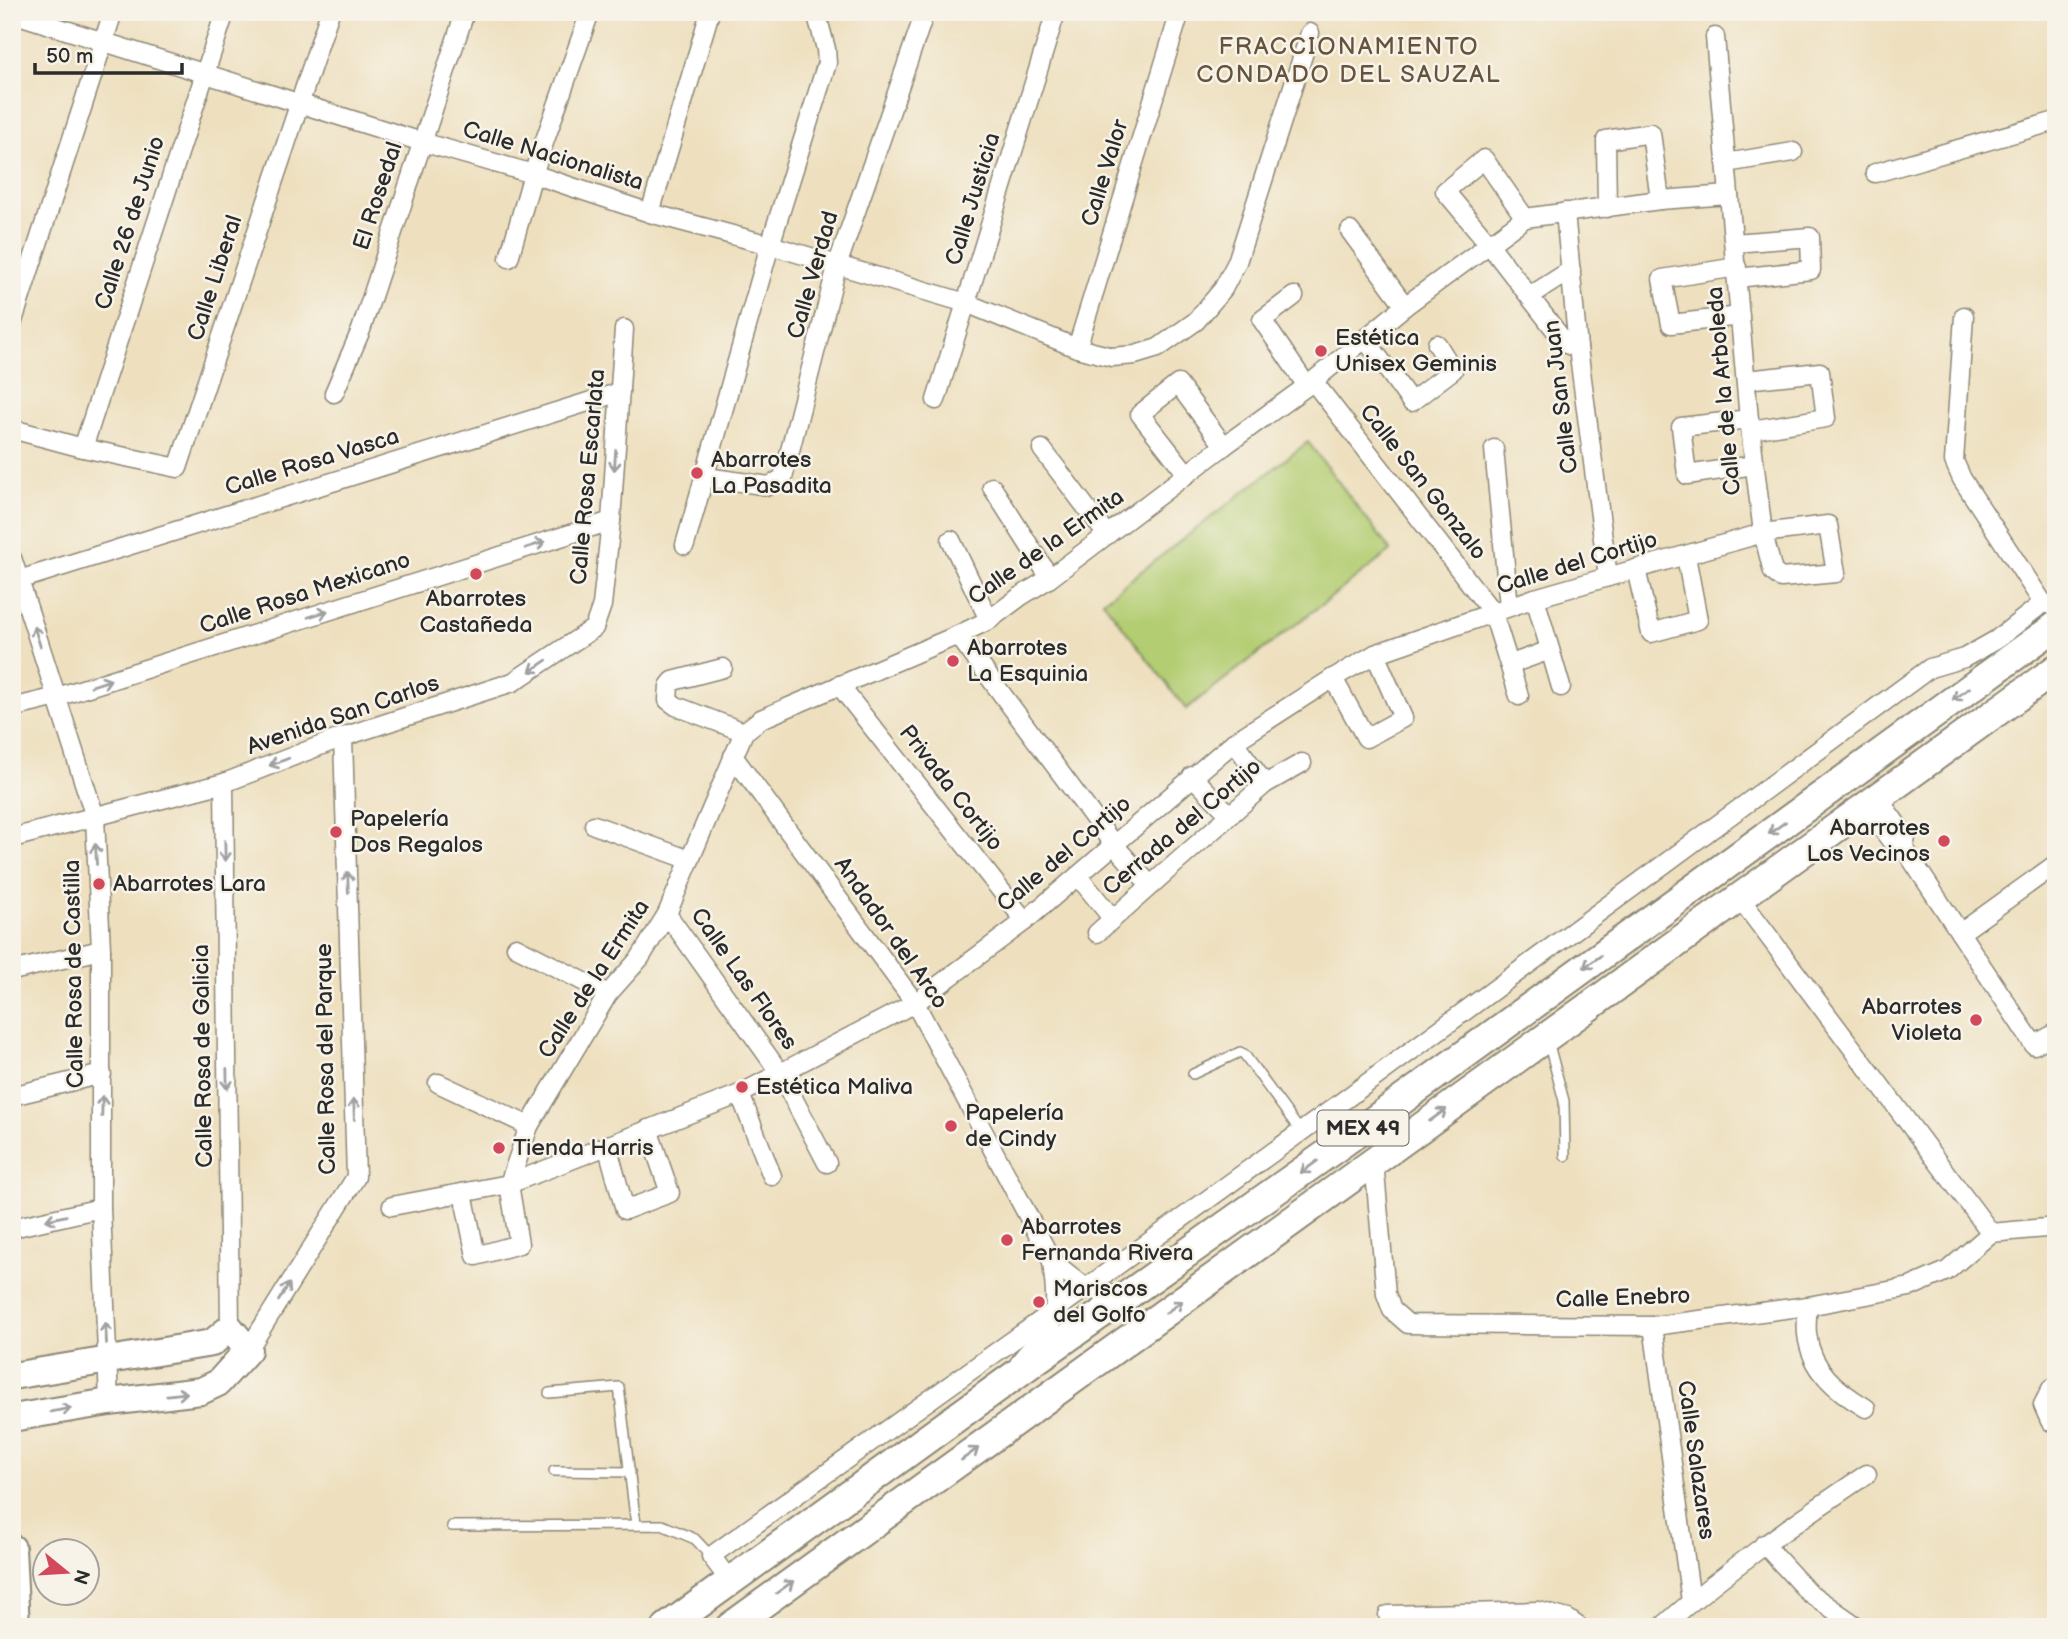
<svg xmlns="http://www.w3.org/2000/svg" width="2068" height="1639" font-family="'Balsamiq Sans',sans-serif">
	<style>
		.green { fill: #b3cd72; stroke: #6f7c4e; stroke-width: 2 }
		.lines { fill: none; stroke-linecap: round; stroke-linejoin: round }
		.lane-casing { stroke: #8c8675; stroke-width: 12 }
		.street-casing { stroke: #8c8675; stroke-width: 21 }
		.secondary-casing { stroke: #8c8675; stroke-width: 30 }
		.primary-casing { stroke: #8c8675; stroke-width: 32 }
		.lane { stroke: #fff; stroke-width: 9 }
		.street { stroke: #fff; stroke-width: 18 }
		.secondary { stroke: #fff; stroke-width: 26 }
		.primary { stroke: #fff; stroke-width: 28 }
		.oneway { stroke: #a0a0a0 }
		.poi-dot { fill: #d1495b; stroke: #f7f3e8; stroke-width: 2.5 }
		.labels { text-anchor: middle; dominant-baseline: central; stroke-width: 5; stroke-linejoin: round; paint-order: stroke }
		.shield { fill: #f7f3e8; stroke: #686764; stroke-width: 2 }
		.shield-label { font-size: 21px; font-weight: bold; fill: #2b2b2b }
		.street-label { font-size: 23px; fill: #2b2b2b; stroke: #f7f3e8 }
		.poi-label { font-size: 23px; fill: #2b2b2b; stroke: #f7f3e8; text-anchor: start }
		.neighbourhood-label { font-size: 24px; letter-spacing: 2px; fill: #66533e; stroke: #f7f3e8 }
	</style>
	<rect width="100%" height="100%" fill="#f7f3e8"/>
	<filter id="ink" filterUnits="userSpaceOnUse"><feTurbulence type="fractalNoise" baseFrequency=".0143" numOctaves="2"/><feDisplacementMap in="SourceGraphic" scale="14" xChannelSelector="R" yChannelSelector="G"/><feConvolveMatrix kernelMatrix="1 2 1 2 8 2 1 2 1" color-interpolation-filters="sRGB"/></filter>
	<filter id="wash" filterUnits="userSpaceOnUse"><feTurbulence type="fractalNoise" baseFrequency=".00686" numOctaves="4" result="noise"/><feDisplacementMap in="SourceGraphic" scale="28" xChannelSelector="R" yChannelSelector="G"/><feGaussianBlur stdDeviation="1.57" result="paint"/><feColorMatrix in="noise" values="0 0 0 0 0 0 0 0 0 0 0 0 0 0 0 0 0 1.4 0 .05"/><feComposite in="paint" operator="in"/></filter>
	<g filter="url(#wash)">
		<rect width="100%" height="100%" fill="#eee0bf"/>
		<polygon class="green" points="1308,442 1391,551 1186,709 1103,601"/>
	</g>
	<g filter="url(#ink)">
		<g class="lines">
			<g class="lane-casing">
				<g id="lane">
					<polyline points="1548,1041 1564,1101 1565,1156"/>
					<polyline points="1193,1074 1240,1052 1244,1054 1301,1132"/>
					<polyline points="549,1393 619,1387 636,1525"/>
					<polyline points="554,1471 630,1472"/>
					<polyline points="452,1526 662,1525 695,1539 711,1556"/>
				</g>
			</g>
			<g class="street-casing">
				<g id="street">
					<polyline points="12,13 422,142 533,174 650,213 770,245 966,303 1077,348 1112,357 1135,355 1158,348 1196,321 1223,289 1237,262 1310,33"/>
					<polyline points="1726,163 1793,152"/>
					<polyline points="1875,173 2056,121"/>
					<polyline points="1607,208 1606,140 1651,133 1660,200"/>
					<polyline points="1565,212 1578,348 1608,577"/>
					<polyline points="650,213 710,12"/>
					<polyline points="1525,218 1484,159 1445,191 1489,244 1566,344 1578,348"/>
					<polyline points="1350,231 1405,306"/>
					<polyline points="1734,243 1810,237 1811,270 1737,278"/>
					<polyline points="509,258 533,174 590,12"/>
					<polyline points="1737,267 1662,279 1671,324 1740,316"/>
					<polyline points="1294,296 1262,320 1307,386"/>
					<polyline points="1530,296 1571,270"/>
					<polyline points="1964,316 1954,461 1962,479 2043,603 2056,606"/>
					<polyline points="12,324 113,12"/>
					<polyline points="1366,340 1411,402 1453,370 1437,344"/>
					<polyline points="1077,348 1180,12"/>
					<polyline points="1746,380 1820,372 1826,418 1751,430"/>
					<polyline points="1313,381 1493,613 1519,696"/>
					<polyline points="334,393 361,330 465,12"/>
					<polyline points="936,400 1056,12"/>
					<polyline points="1749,419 1681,427 1687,475 1754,465"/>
					<polyline points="12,429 83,448 178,468 330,12"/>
					<polyline points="83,448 225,12"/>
					<polyline points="1042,449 1107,535"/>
					<polyline points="1494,449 1509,607"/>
					<polyline points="1187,474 1140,414 1178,384 1224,446"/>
					<polyline points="706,477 769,486 783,478 837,266 925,12"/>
					<polyline points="992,487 1050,578"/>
					<polyline points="951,540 989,620"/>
					<polyline points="685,545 770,245 827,63 826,49 816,12"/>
					<polyline points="12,558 95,817 101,950 101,1208 109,1402"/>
					<polyline points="1636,569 1651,633 1698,620 1686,556"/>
					<polyline points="19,580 620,392"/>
					<polyline points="1535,598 1561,687"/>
					<polyline points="958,635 1114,845 1150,885"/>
					<polyline points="1511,664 1550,650"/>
					<polyline points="723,668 673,681 669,686 668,700 676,706 744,732"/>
					<polyline points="1333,678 1366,738 1403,718 1375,654"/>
					<polyline points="839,685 1025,921"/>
					<polyline points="12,708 57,697 611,521"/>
					<polyline points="1234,742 1265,784"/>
					<polyline points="733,756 915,1003 1052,1261 1086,1288 1124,1298"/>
					<polyline points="1192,776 1229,814"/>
					<polyline points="224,783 230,1328"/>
					<polyline points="1877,797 1906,837 1904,848"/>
					<polyline points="1865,806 1895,846 1904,848 2034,1045 2056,1033"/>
					<polyline points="594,825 690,860"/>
					<polyline points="12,838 224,783 343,737 513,682 594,628 602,605 611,521 624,329"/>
					<polyline points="1078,876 1112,918"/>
					<polyline points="1739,897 1991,1233"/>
					<polyline points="667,914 780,1073 827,1163"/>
					<polyline points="1097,933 1265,784 1302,763"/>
					<polyline points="1960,933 2056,864"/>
					<polyline points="516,947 608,994"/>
					<polyline points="12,971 101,950"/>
					<polyline points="438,1083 529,1126"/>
					<polyline points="740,1094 772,1176"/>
					<polyline points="12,1096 102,1074"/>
					<polyline points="607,1145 625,1210 670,1193 648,1129"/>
					<polyline points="1374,1162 1386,1294 1392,1310 1408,1324 1653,1326 1808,1306 1910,1287 1947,1271 1991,1233"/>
					<polyline points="463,1193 476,1256 519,1244 509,1184 529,1126 608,994 640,958 667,914 744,732 761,719 958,635 989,620 1021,596 1050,578 1224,446 1307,386 1405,306 1525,218 1660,200 1729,195"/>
					<polyline points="392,1206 509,1184 740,1094 915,1003 1025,921 1234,742 1333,678 1375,654 1535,598 1608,577 1763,533 1828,525 1836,573 1781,578 1773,572 1763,533 1749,419 1715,37"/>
					<polyline points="12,1228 101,1208"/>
					<polyline points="1991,1233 2056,1227"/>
					<path d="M1808 1306C1807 1315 1806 1325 1807 1334 1811 1370 1837 1391 1866 1408"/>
					<polyline points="1653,1326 1691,1601"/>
					<polyline points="248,1350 356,1177 343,737"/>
					<path d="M1019 1364C1027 1349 1040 1343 1047 1331 1060 1310 1054 1283 1052 1261"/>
					<polyline points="2056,1386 2051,1389 2043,1405 2050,1421 2056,1424"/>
					<polyline points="1764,1544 1808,1592 1858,1627"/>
					<polyline points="730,1581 711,1556 1086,1288 1324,1115 1930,668 1964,658 1996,640 2043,603"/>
					<polyline points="1388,1615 1539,1611 1568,1619 1579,1627"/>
					<path d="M1662 1627C1726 1570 1796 1522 1867 1474"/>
				</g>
			</g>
			<g class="secondary-casing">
				<g id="secondary">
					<polyline points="12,1376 212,1343 230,1328 248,1350 218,1383 201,1391 109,1402 12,1418"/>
					<polyline points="12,1548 16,1627"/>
				</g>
			</g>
			<g class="primary-casing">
				<g id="primary">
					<polyline points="667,1627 1033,1362 1344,1142 2056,626"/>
					<polyline points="730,1627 2056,669"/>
				</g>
			</g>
			<use href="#lane" class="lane"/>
			<use href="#street" class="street"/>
			<use href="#secondary" class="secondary"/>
			<use href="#primary" class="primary"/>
		</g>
		<defs><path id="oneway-shaft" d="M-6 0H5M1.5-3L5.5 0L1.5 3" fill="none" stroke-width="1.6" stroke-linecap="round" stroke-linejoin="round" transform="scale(1.75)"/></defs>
		<g class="oneway">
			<use href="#oneway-shaft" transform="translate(615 460) rotate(94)"/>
			<use href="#oneway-shaft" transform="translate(535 545) rotate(-18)"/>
			<use href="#oneway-shaft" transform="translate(318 614) rotate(-18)"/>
			<use href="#oneway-shaft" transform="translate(37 636) rotate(-108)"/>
			<use href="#oneway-shaft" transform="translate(538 666) rotate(146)"/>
			<use href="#oneway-shaft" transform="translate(101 683) rotate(-18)"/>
			<use href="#oneway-shaft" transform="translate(1961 694) rotate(144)"/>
			<use href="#oneway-shaft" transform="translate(279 762) rotate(159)"/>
			<use href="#oneway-shaft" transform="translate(1777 828) rotate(144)"/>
			<use href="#oneway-shaft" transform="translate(225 851) rotate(89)"/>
			<use href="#oneway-shaft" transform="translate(96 854) rotate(-93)"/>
			<use href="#oneway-shaft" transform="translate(348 882) rotate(-92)"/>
			<use href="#oneway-shaft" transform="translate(1592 962) rotate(144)"/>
			<use href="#oneway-shaft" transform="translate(227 1079) rotate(89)"/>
			<use href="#oneway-shaft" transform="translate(102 1106) rotate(-89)"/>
			<use href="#oneway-shaft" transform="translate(354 1109) rotate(-92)"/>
			<use href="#oneway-shaft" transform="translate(1438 1115) rotate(-36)"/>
			<use href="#oneway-shaft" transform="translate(1309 1167) rotate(144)"/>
			<use href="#oneway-shaft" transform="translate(56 1218) rotate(167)"/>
			<use href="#oneway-shaft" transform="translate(284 1292) rotate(-58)"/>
			<use href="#oneway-shaft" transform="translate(1174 1307) rotate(-36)"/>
			<use href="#oneway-shaft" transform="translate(106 1333) rotate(-93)"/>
			<use href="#oneway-shaft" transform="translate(177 1394) rotate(-6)"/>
			<use href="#oneway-shaft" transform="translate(61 1410) rotate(-10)"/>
			<use href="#oneway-shaft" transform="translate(970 1454) rotate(-36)"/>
			<use href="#oneway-shaft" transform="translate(785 1587) rotate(-36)"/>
		</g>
	</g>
	<g class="poi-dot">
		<circle cx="1321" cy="351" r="7"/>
		<circle cx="697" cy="473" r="7"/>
		<circle cx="476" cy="574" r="7"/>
		<circle cx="953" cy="661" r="7"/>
		<circle cx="336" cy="832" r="7"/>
		<circle cx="1944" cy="841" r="7"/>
		<circle cx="99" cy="884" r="7"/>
		<circle cx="1976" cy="1020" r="7"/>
		<circle cx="742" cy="1087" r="7"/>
		<circle cx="951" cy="1126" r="7"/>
		<circle cx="499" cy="1148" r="7"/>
		<circle cx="1007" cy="1240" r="7"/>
		<circle cx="1039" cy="1302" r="7"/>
	</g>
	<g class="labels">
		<rect class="shield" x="1317.5" y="1110.5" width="91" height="35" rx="5"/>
		<g class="shield-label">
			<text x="1363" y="1128">MEX 49</text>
		</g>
		<g class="street-label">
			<text transform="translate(553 156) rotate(17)">Calle Nacionalista</text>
			<text transform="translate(1105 173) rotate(-73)">Calle Valor</text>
			<text transform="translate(378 196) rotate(-72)">El Rosedal</text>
			<text transform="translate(973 199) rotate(-73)">Calle Justicia</text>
			<text transform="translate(130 223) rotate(-72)">Calle 26 de Junio</text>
			<text transform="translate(813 275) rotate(-74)">Calle Verdad</text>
			<text transform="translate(215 278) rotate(-72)">Calle Liberal</text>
			<text transform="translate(1724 391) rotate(-95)">Calle de la Arboleda</text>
			<text transform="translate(1561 397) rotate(-97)">Calle San Juan</text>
			<text transform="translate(312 462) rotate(-17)">Calle Rosa Vasca</text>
			<text transform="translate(588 477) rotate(-85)">Calle Rosa Escarlata</text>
			<text transform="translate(1423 482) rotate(52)">Calle San Gonzalo</text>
			<text transform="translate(1046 547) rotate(-35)">Calle de la Ermita</text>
			<text transform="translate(1577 563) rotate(-17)">Calle del Cortijo</text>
			<text transform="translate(305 593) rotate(-18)">Calle Rosa Mexicano</text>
			<text transform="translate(343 715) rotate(-19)">Avenida San Carlos</text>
			<text transform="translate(951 788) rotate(52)">Privada Cortijo</text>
			<text transform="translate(1182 827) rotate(-40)">Cerrada del Cortijo</text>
			<text transform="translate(1064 854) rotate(-40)">Calle del Cortijo</text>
			<text transform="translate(891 933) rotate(55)">Andador del Arco</text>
			<text transform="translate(74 974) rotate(-91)">Calle Rosa de Castilla</text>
			<text transform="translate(594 979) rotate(-57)">Calle de la Ermita</text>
			<text transform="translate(744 979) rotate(55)">Calle Las Flores</text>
			<text transform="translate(203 1056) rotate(-91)">Calle Rosa de Galicia</text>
			<text transform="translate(326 1059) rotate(-91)">Calle Rosa del Parque</text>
			<text transform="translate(1623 1298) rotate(-2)">Calle Enebro</text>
			<text transform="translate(1696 1460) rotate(82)">Calle Salazares</text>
		</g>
		<g class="poi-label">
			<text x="1335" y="338">Estética<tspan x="1335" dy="26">Unisex Geminis</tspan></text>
			<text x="711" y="460">Abarrotes<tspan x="711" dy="26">La Pasadita</tspan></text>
			<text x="476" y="599" text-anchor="middle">Abarrotes<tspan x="476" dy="26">Castañeda</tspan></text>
			<text x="967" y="648">Abarrotes<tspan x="967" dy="26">La Esquinia</tspan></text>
			<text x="350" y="819">Papelería<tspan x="350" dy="26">Dos Regalos</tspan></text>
			<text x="1930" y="828" text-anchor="end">Abarrotes<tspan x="1930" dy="26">Los Vecinos</tspan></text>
			<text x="113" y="884">Abarrotes Lara</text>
			<text x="1962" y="1007" text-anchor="end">Abarrotes<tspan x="1962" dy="26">Violeta</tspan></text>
			<text x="756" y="1087">Estética Maliva</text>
			<text x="965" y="1113">Papelería<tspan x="965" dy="26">de Cindy</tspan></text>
			<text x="513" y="1148">Tienda Harris</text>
			<text x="1021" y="1227">Abarrotes<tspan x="1021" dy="26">Fernanda Rivera</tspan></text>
			<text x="1053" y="1289">Mariscos<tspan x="1053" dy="26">del Golfo</tspan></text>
		</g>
		<g class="neighbourhood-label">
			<text x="1349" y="46">FRACCIONAMIENTO<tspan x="1349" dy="28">CONDADO DEL SAUZAL</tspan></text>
		</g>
	</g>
	<rect width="2068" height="1639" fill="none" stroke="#f7f3e8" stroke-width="42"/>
	<g transform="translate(66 1572) rotate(108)"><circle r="33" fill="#f7f3e8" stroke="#a5a39c" stroke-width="2"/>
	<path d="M0-5L12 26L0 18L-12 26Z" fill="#d1495b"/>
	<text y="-10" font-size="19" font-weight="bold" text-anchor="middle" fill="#2b2b2b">N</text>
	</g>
	<path d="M35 63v10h147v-10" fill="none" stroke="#2b2b2b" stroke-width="3.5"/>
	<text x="46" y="63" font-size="21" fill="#2b2b2b" stroke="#f7f3e8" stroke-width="5" paint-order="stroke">50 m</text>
</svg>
